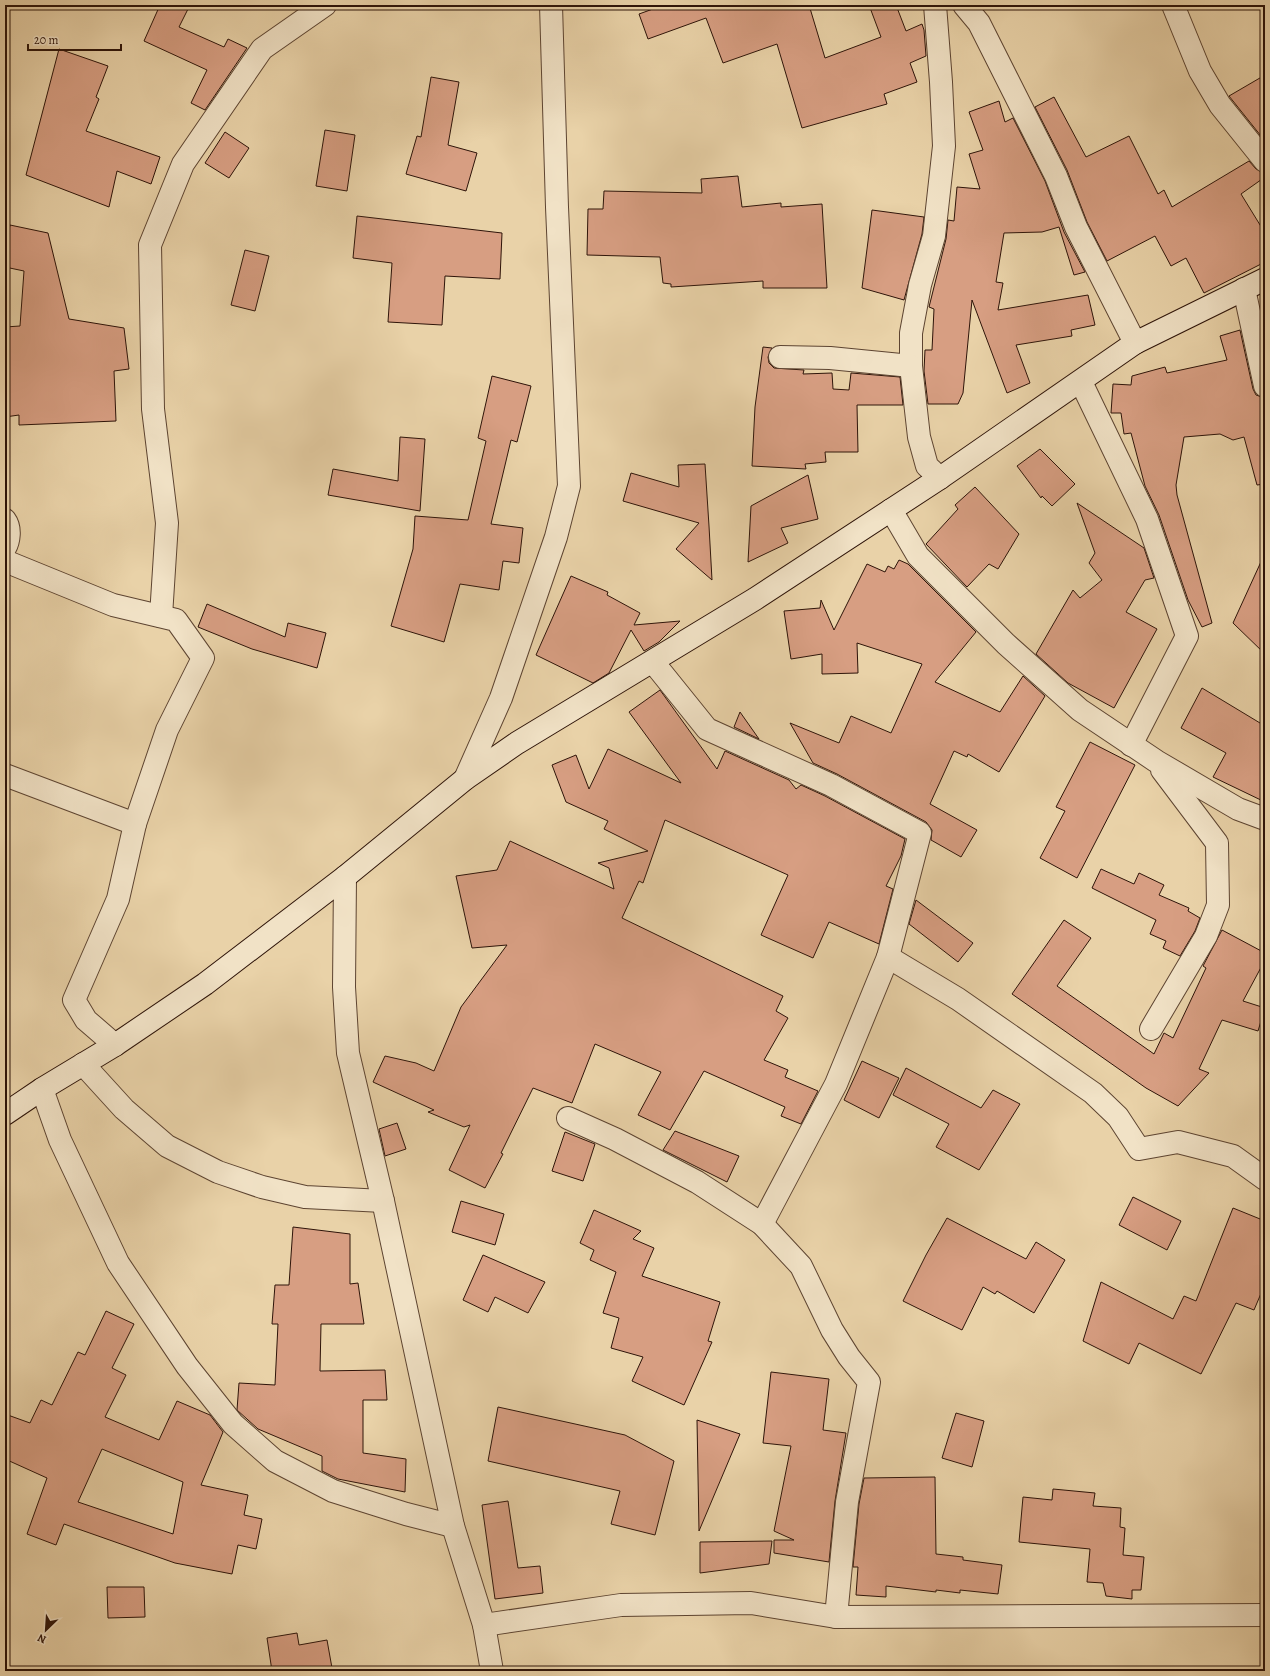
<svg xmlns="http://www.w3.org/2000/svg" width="1270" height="1676" font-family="Alegreya,serif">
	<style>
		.building { fill: #d79e82; stroke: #2e1409; fill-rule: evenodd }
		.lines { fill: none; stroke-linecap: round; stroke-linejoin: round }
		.street-casing { stroke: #5d4431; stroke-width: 24 }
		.secondary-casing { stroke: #2e1409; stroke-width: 24 }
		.street { stroke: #f1e2c6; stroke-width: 22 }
		.secondary { stroke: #f1e2c6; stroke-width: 22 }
	</style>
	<rect width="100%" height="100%" fill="#e9d2a8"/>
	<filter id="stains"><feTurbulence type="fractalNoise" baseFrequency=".005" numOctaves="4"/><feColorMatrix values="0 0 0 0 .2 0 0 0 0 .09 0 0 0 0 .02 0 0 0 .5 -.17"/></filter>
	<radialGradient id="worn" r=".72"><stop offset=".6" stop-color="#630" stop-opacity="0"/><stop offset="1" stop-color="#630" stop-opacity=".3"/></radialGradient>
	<g class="building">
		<polygon points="160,5 190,5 179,27 224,47 228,39 247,48 205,110 191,103 207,70 144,41"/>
		<polygon points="664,5 809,5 825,58 881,37 869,5 896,5 906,31 922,24 924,30 926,56 910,63 917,82 884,94 887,104 802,128 777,44 723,63 706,18 648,39 639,14"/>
		<polygon points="59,49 108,66 96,97 99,99 86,131 160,157 151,184 117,171 109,207 26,175"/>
		<polygon points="1265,75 1265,141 1229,96"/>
		<polygon points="431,77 459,82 448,145 477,153 466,191 406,174 417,136 421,137"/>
		<polygon points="1054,97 1086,157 1129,136 1158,194 1164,190 1172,207 1249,161 1256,169 1265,173 1265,177 1241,194 1265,233 1265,262 1204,293 1186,258 1171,266 1155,236 1107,261 1087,222 1067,170 1035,107"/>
		<polygon points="999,101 1005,122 1013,118 1045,181 1064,232 1085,272 1074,275 1059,227 1042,232 1004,233 996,282 1003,283 998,310 1088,295 1095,325 1071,330 1072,336 1016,345 1030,383 1007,393 972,300 963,393 958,404 928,404 924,371 925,350 932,350 934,309 929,307 946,239 948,220 954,221 957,187 980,189 969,154 983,150 969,112"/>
		<polygon points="325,130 355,135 347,191 316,186"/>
		<polygon points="225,132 249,148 229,178 205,163"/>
		<polygon points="738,176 742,207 781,203 781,207 822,204 827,288 763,288 763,281 671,287 671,284 663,283 660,257 587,255 588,209 603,209 604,191 702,193 701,179"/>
		<polygon points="872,210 924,217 922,234 904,300 862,288"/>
		<polygon points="357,216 502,233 500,279 445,276 442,325 388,322 392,263 353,258"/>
		<polygon points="10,225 48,233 69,319 124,328 129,369 114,371 116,421 19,425 19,415 5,417 5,327 20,326 24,271 5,267 5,251"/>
		<polygon points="245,250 269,256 255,311 231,305"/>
		<polygon points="1240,330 1253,389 1256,395 1265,398 1265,484 1257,485 1244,437 1233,440 1220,434 1184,437 1176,485 1177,495 1212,623 1202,627 1188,600 1159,515 1145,486 1131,433 1124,434 1121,413 1111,413 1113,384 1131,385 1132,376 1165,367 1167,373 1227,360 1220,336"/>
		<polygon points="763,347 772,348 768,357 769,363 774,368 804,370 803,374 832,373 833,389 849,390 851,373 900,377 903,405 857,405 858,452 825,452 826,462 805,464 806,469 752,466 755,407"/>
		<polygon points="492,376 531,386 517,442 511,440 491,524 523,528 519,563 503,561 499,590 460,584 444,642 391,626 413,549 415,516 468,520 486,441 478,438"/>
		<polygon points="400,437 425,439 420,511 328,495 333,469 398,481"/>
		<polygon points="1040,449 1075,484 1052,506 1042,496 1041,498 1017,466"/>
		<polygon points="705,464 709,526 712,580 676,549 699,523 623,501 631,473 679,487 678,465"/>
		<polygon points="808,475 818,519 781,528 788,543 748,562 751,506"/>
		<polygon points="975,487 1019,534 998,569 989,564 967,587 926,544 958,509 955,505"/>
		<polygon points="1077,503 1144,548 1154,578 1145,580 1126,612 1157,629 1114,708 1068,683 1036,654 1073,590 1080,598 1102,580 1089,563 1095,553"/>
		<polygon points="1265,553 1265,654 1233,623"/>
		<polygon points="899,560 908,564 976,632 935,682 1000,712 1023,676 1045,696 999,772 968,754 967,757 954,751 930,804 977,830 961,857 931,840 932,830 926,822 837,774 813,763 790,723 839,743 851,716 891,733 922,664 857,643 858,673 822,674 822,654 791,659 784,611 820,608 821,600 834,630 867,564 885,572 888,566 894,569"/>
		<polygon points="571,576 608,592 607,595 640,613 634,625 680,621 659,642 644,651 631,630 609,673 593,683 536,655"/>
		<polygon points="207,604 285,637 288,623 326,633 317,668 252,649 198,627"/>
		<polygon points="1202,688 1265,726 1265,802 1213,777 1226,753 1181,728"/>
		<polygon points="660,690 717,769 725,751 789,780 796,789 801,785 825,796 905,839 901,856 886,886 893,889 879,944 829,922 813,958 761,935 788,875 665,820 643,883 639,881 622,918 783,996 776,1011 788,1018 764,1060 788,1070 785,1077 818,1091 801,1124 781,1116 785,1107 704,1071 670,1130 638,1115 661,1072 595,1044 572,1103 533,1088 501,1153 503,1154 485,1188 449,1170 470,1125 464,1127 428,1112 434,1110 373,1082 385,1056 416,1063 434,1071 461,1007 507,945 472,948 456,876 497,870 510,841 614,889 609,868 598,863 648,851 604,829 608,821 566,802 552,765 576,755 589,789 608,749 681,783 629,712"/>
		<polygon points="740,712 759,739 734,727"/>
		<polygon points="1090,742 1135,765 1077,878 1040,858 1065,811 1056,807"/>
		<polygon points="1101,869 1134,884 1139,873 1164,885 1159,895 1189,908 1188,911 1200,918 1195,931 1180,956 1163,948 1166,941 1150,934 1156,920 1092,888"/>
		<polygon points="916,900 973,943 958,962 909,924"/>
		<polygon points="1064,920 1091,938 1057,986 1154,1054 1164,1033 1173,1038 1206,968 1203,966 1222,930 1265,953 1265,960 1243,1001 1265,1008 1258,1031 1222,1020 1199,1069 1209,1073 1178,1106 1146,1088 1012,994"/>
		<polygon points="862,1061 899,1078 879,1118 844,1100"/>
		<polygon points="906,1068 981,1108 993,1090 1020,1104 979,1170 936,1147 949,1124 893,1095"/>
		<polygon points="397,1123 406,1149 385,1156 379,1129"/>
		<polygon points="675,1131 739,1156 727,1182 663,1150"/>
		<polygon points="565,1132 595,1144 583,1181 552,1171"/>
		<polygon points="1133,1197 1181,1221 1167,1250 1119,1225"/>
		<polygon points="461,1201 504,1214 495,1245 452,1232"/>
		<polygon points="1233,1208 1265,1221 1265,1284 1254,1310 1236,1303 1201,1374 1139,1343 1129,1364 1083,1341 1101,1282 1173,1319 1184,1296 1196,1301"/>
		<polygon points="594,1210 641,1231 633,1239 654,1248 642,1276 720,1302 708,1341 712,1342 684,1405 632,1381 643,1357 611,1348 619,1318 603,1313 616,1272 590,1260 594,1250 580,1243"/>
		<polygon points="947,1218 1026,1259 1036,1242 1065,1260 1034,1313 997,1291 995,1294 983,1287 962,1330 903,1301 926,1255"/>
		<polygon points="293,1227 350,1234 350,1284 358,1283 364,1324 321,1324 320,1371 385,1370 387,1400 363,1400 363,1453 406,1459 405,1492 338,1479 322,1471 322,1456 258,1429 237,1410 239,1383 275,1385 278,1324 272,1324 275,1285 289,1285"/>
		<polygon points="483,1255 545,1282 528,1313 495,1297 488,1312 463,1300"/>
		<path d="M106 1311 134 1324 112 1368 126 1375 105 1417 159 1440 177 1401 210 1415 223 1432 201 1485 248 1495 244 1515 262 1519 256 1549 238 1545 232 1574 175 1563 64 1524 56 1545 27 1534 47 1478 5 1459V1414L30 1423 41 1400 52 1405 78 1352 85 1355ZM102 1449 183 1482 173 1534 78 1502Z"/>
		<polygon points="771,1372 829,1379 823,1430 846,1433 835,1501 829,1562 774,1553 774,1540 794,1540 774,1531 791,1446 763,1443"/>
		<polygon points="498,1407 625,1435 674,1461 655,1535 611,1524 620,1491 488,1461"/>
		<polygon points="956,1413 984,1421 972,1467 942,1458"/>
		<polygon points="697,1420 740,1434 699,1531"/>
		<polygon points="935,1477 936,1554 963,1557 963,1560 1002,1565 998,1594 960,1590 960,1593 936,1590 936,1592 886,1586 886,1597 856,1595 858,1567 853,1567 859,1504 864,1478"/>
		<polygon points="1053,1489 1095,1493 1093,1506 1121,1508 1120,1527 1125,1528 1123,1555 1144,1557 1141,1590 1132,1590 1132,1599 1106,1596 1103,1583 1087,1582 1090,1549 1019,1542 1023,1497 1052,1500"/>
		<polygon points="508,1501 518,1568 540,1566 543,1593 495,1599 482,1505"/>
		<polygon points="772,1541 769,1564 700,1573 700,1542"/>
		<polygon points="107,1587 144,1587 145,1617 108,1618"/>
		<polygon points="297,1633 299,1645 327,1640 332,1668 314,1671 272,1671 267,1638"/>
	</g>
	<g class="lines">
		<g class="street-casing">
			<g id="street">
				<polyline points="935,5 941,82 944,146 934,236 920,285 911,333 911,366 919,437 927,466 940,478"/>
				<polyline points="964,5 979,23 1056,176 1076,227 1135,343"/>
				<polyline points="1173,5 1200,71 1220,105 1265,161"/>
				<polyline points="1244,289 1265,386"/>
				<polyline points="780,357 830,358 911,366"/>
				<polyline points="1081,382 1147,519 1187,636 1131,745"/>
				<polyline points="891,510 918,556 1006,644 1080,710 1156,761 1238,809 1265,819"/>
				<path d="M5 520C11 528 9 541 5 548"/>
				<polyline points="5,561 113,605 176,620 203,658 167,730 135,824 118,899 74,1000 86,1020 115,1045"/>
				<polyline points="161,616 167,523 153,409 150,245 183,164 262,49 325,5"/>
				<polyline points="653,662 707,729 831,785 920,833 888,957 836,1084 762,1224"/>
				<polyline points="5,775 135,824"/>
				<polyline points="465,779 501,698 556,537 569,486 557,207 551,5"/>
				<polyline points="345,877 344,987 348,1053 383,1201 453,1526 484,1625 492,1671"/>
				<polyline points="888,957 958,999 1093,1093 1118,1117 1139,1149 1178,1142 1233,1156 1265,1179"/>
				<polyline points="1151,1029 1206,936 1218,905 1217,843 1162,770"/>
				<polyline points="83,1064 124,1109 167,1146 218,1172 262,1187 305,1197 383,1201"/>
				<polyline points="42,1089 60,1140 118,1263 187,1366 233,1424 275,1461 333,1491 406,1514 453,1526"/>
				<polyline points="568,1118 615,1139 697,1182 762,1224 801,1266 832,1330 849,1357 869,1382 847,1502 836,1617"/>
				<polyline points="484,1625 621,1605 751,1603 836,1617 1265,1615"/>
			</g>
		</g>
		<g class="secondary-casing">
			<polyline id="secondary" points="5,1114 42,1089 115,1045 205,984 345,877 465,779 517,743 755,599 940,478 1135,343 1265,279"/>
		</g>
		<use href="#street" class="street"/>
		<use href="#secondary" class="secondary"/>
	</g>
	<rect width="1270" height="1676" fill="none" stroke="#e9d2a8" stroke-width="20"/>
	<rect x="6" y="6" width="1258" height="1664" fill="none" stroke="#2e1409" stroke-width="2"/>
	<rect x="10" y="10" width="1250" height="1656" fill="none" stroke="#2e1409"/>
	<g transform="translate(46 1630) rotate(205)" stroke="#f1e2c6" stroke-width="3" paint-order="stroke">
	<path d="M0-3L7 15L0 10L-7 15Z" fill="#2e1409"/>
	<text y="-6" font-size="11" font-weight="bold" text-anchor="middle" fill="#2e1409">N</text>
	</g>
	<path d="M28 44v6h93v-6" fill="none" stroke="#2e1409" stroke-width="2"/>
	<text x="34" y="44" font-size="12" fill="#2e1409" stroke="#f1e2c6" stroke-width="3" paint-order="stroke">20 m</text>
	<rect width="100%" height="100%" filter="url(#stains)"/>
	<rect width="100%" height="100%" fill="url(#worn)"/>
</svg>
